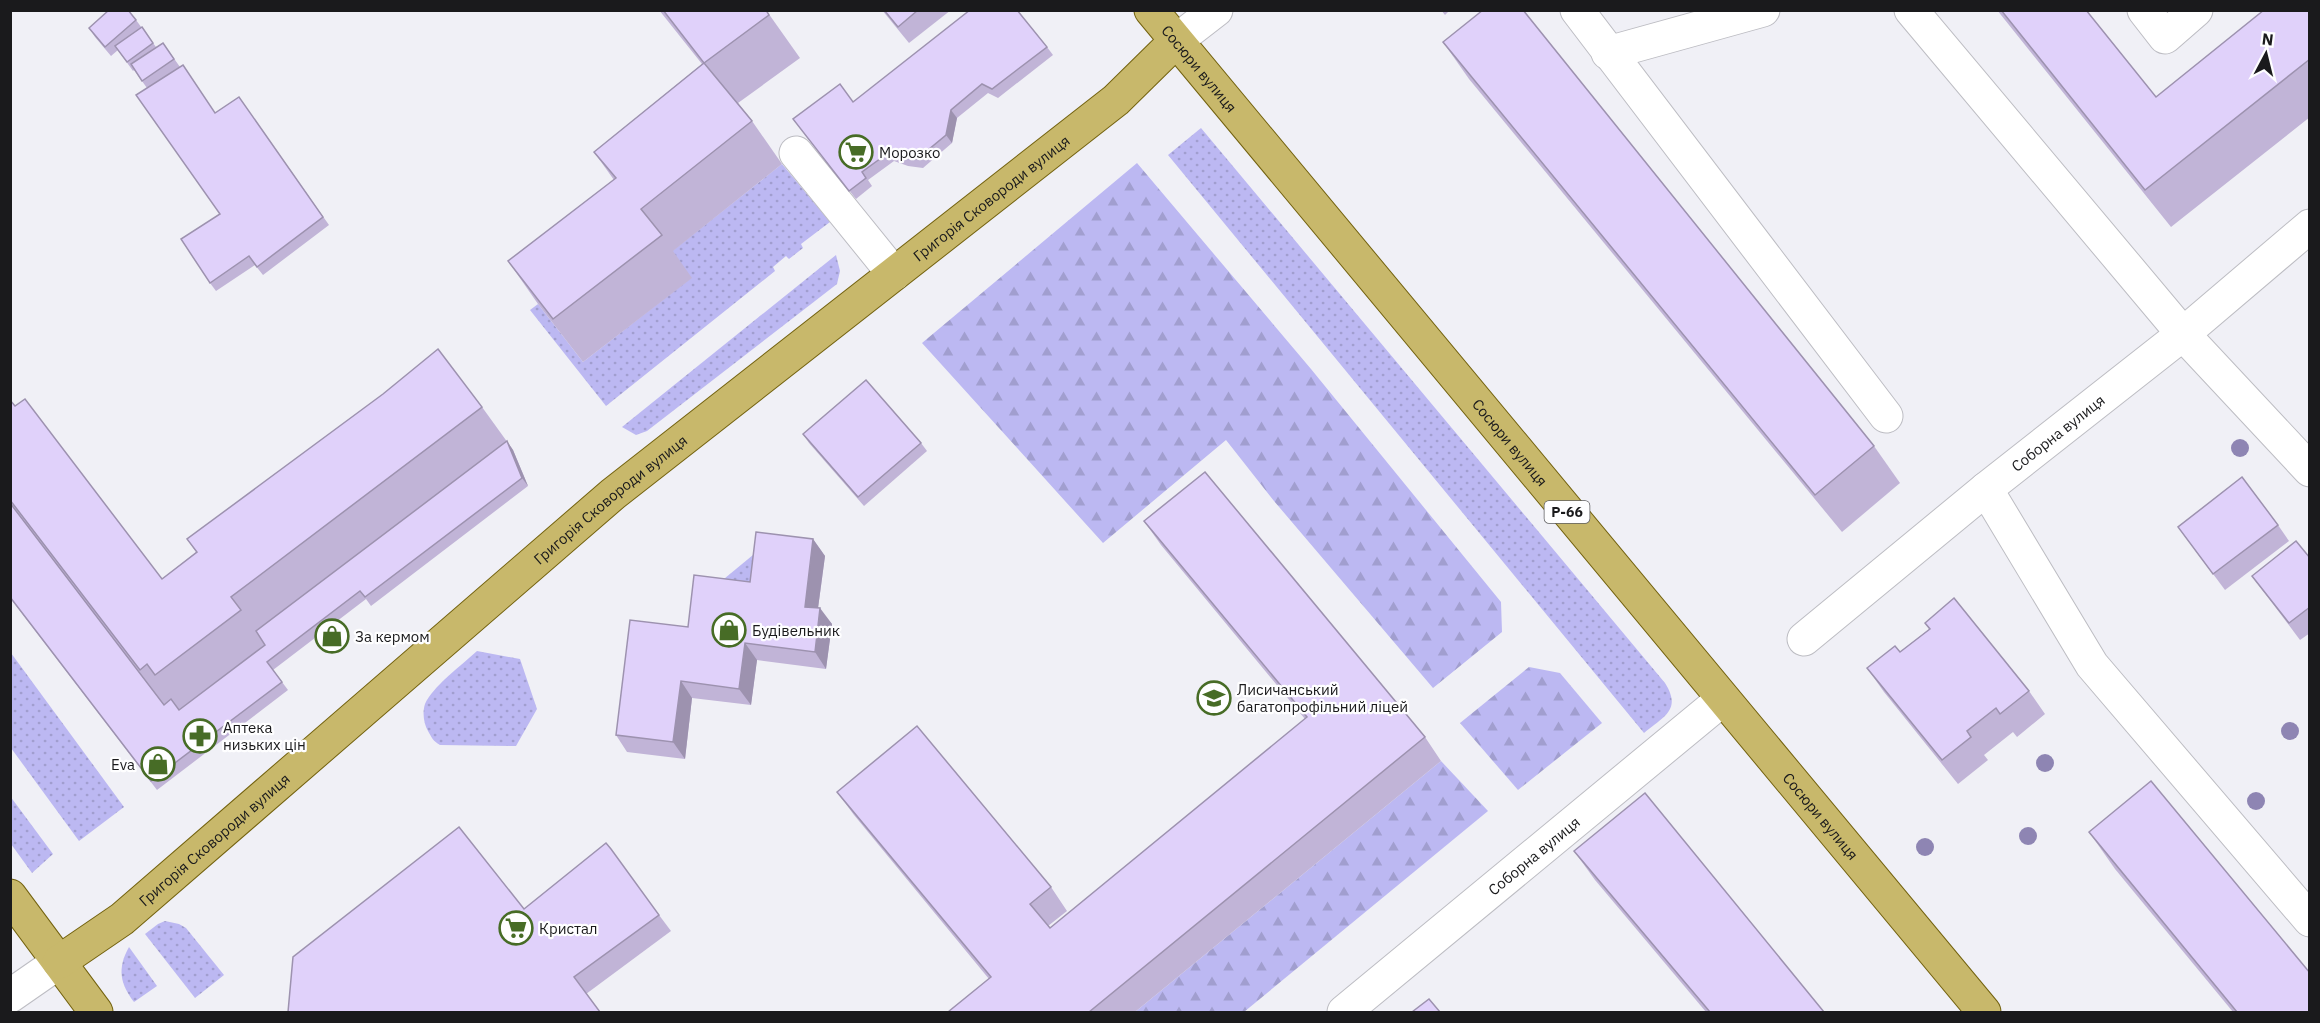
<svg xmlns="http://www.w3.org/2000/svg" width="2320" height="1023" font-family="'IBM Plex Sans',sans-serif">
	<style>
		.grass { fill: url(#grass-dots) }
		.forest { fill: url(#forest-firs) }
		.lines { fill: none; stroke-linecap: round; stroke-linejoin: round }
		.minor-casing { stroke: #bdbdc3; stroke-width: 35 }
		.major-casing { stroke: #73620f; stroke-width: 35 }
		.minor { stroke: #fff; stroke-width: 33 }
		.major { stroke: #c8b86b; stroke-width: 33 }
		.tree { fill: #8e85b3 }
		.wall { fill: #c1b4d7 }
		.shaded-wall { fill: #9d92af }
		.building { fill: #e0d1fa; stroke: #9d92af; stroke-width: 1.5 }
		.labels { text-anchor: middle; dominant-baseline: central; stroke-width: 4.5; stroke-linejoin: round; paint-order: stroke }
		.shield { fill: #fefeff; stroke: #5e5e60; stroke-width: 1.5 }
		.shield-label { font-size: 14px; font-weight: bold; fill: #1a1a1c }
		.street-label { font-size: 15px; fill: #1a1a1c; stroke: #fefeff }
		.poi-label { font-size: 15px; fill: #1a1a1c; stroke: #fefeff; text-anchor: start }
	</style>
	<defs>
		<pattern id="grass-dots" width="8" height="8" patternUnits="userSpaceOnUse" patternTransform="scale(1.5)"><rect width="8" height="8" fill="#bcb8f2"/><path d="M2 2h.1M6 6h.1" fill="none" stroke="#a19ecf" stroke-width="1.8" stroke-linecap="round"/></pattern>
		<pattern id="forest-firs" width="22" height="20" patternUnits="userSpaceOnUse" patternTransform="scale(1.5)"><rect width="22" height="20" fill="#bcb8f2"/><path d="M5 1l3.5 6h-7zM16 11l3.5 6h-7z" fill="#a19ecf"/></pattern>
	</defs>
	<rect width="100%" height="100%" fill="#f0f0f6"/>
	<g class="grass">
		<path d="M1201 128 1665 683C1682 710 1664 716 1644 733L1168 155Z"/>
		<polygon points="782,164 830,222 801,244 803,248 789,259 786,256 773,267 775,271 606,406 530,310 538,304 583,362 691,278 671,252"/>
		<polygon points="836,255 840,271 837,284 647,431 636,435 622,427"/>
		<polygon points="759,550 755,593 713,588"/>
		<path d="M477 651 520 659 537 709 516 746 440 745C433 741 432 738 428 731 424 724 422 713 425 704 432 687 463 664 477 651Z"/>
		<polygon points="11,653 124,807 79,841 11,748"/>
		<polygon points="10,796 53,854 32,873 11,844"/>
		<polygon points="165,921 179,924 186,928 224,975 195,998 145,934 158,924"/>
		<path d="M129 947 157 986 134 1002C120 984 117 968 129 947Z"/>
	</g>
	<g class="forest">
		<polygon points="1137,163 1311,369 1501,602 1502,632 1433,688 1274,501 1226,440 1103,543 922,343"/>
		<polygon points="1529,667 1560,673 1602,723 1518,790 1460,723"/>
		<polygon points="1441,761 1488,811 1244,1012 1135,1012"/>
	</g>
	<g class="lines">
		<g class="minor-casing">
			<g id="minor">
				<polyline points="1577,10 1886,416"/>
				<polyline points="1911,10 2183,334 2310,470"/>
				<polyline points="2144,10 2165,37 2196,10"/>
				<polyline points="1176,41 1216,10"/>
				<polyline points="1608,53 1763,10"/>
				<polyline points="796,153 894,274"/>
				<polyline points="1986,489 2092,665 2310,920"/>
				<path id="s1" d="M1804 639 1986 489 2183 334 2310 226"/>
				<polyline points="10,996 59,962"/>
				<path id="s2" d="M1344 1012 1723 699"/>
			</g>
		</g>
		<g class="major-casing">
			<g id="major">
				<path id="s3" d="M1151 10 1984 1012"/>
				<polyline points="10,896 96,1012"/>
				<path id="s4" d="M59 962 122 919 613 494 1116 100 1176 41"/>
			</g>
		</g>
		<use href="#minor" class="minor"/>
		<use href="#major" class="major"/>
	</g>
	<g class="tree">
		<circle cx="2240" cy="448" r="9"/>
		<circle cx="2290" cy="731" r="9"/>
		<circle cx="2045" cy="763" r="9"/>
		<circle cx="2256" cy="801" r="9"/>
		<circle cx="2028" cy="836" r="9"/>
		<circle cx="1925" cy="847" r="9"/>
	</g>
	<g class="wall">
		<polygon points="659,10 766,10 800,58 738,103 752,121 782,164 673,251 692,278 583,362 538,304 508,261 614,180 594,152 702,64"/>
		<polygon points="882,10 951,10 909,43"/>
		<polygon points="1441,10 1450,10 1445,15"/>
		<polygon points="1997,10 2086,10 2156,97 2310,10 2310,117 2171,227"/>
		<polygon points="136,20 156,47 163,43 180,67 215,113 239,97 329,225 263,275 255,265 216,291 210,283 220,214 147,88 134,70 133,71 118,50 111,56 95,37 89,28"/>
		<polygon points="1443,42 1874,446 1900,483 1842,532 1469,79"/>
		<polygon points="1047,47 1053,55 998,98 988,93 957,118 952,143 923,168 908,166 894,161 868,180 872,186 856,199 793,119"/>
		<polygon points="10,400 162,579 196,552 187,539 482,407 513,450 528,486 371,606 366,599 273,670 288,690 157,790 10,598"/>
		<polygon points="803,434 921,443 927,451 864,506 809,443"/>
		<polygon points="1144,521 1425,737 1441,761 1135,1012 948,1012 989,979 854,815 837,792 1051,887 1067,911 1048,926 1050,928 1305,719 1161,545"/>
		<polygon points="2278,525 2289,541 2225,590 2178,527"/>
		<polygon points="813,539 825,556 818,608 832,624 826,669 757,660 751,705 692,698 685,759 627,752 616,735 688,627 750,582"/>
		<polygon points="2310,558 2310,633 2300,640 2252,576"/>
		<polygon points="1925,623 2029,691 2045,714 2017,737 2013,732 1984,755 1988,760 1958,784 1884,692 1867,668 1900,652 1929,629"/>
		<polygon points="2089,832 2310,1012 2233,1012 2115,869"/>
		<polygon points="1574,851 1824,1012 1706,1012 1595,880"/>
		<polygon points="524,909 659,915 671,931 586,994"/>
	</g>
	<g class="shaded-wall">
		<polygon points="951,110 957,118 952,143 946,135"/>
		<polygon points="507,441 513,450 528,486 522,478"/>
		<polygon points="813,539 825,556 816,623 805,607"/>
		<polygon points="820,608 832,624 826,669 815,652"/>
		<polygon points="745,643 757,660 751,705 739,689"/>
		<polygon points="681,681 692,698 685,759 673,742"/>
	</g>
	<g class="building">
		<polygon points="109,10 128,10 136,20 105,47 89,28"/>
		<polygon points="663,10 766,10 769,15 704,63"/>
		<polygon points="884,10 918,10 898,27"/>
		<polygon points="970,10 1017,10 1047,47 992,89 982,84 951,110 946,135 917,159 902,158 888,153 862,172 866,178 849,191 793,119 840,84 853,102"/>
		<polygon points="1483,10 1523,10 1874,446 1815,495 1443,42"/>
		<polygon points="2001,10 2086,10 2156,97 2264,10 2310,10 2310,59 2145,190"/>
		<polygon points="142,27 153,43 127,62 115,46"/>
		<polygon points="163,43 174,59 142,81 131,64"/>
		<polygon points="704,63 752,121 641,209 662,235 553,319 508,261 616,178 594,152"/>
		<polygon points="183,65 215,113 239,97 323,217 257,267 249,256 210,283 181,239 220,214 136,95"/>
		<polygon points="438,349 482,407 231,597 241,610 155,675 147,664 140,670 10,500 10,400 15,406 25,399 162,579 197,552 187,539 383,394"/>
		<polygon points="866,380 921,443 858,497 803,434"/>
		<polygon points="507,441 522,478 365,597 360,591 267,662 282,682 151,781 10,597 10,503 164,705 171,699 179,710 265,645 256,631"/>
		<polygon points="1205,472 1425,737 1089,1012 948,1012 991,977 837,792 917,726 1051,887 1030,904 1050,928 1307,717 1144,521"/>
		<polygon points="2242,477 2278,525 2213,574 2178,527"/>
		<polygon points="756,532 813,539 805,607 820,608 815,652 745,643 739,689 681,681 673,742 616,735 630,620 688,627 694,575 750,582"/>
		<polygon points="2296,541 2310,558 2310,607 2289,623 2252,576"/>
		<polygon points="1954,598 2029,691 2000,714 1996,708 1967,731 1971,737 1942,760 1867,668 1895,646 1900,652 1930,629 1925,623"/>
		<polygon points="2151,781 2310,973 2310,1012 2237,1012 2089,832"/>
		<polygon points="1645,793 1824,1012 1710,1012 1574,851"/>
		<polygon points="459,827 524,909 606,843 611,849 659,915 574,977 600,1012 288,1012 293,957"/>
		<polygon points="1429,999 1440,1012 1412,1012"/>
	</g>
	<defs>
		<g id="supermarket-ring" transform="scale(1.725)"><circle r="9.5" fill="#fefeff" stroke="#476c26" stroke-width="1.5"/><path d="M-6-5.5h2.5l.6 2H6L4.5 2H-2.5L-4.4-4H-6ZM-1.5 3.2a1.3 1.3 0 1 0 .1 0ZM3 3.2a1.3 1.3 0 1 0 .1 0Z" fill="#476c26"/></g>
		<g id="shop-ring" transform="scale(1.725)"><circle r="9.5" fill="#fefeff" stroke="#476c26" stroke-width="1.5"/><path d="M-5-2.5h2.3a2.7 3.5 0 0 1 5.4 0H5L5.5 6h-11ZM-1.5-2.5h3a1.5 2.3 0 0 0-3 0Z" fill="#476c26"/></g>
		<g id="school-ring" transform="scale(1.725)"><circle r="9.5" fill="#fefeff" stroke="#476c26" stroke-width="1.5"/><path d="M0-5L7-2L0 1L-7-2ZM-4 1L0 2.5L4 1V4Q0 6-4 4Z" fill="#476c26"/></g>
		<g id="pharmacy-ring" transform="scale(1.725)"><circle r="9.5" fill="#fefeff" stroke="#476c26" stroke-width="1.5"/><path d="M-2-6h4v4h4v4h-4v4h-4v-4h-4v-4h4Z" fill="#476c26"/></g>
	</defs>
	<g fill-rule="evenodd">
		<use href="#supermarket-ring" x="856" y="152"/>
		<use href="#shop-ring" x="729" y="630"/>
		<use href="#shop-ring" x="332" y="636"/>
		<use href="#school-ring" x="1214" y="698"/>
		<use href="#pharmacy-ring" x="200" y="736"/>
		<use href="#shop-ring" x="158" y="764"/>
		<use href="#supermarket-ring" x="516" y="928"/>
	</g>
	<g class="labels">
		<rect class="shield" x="1544.5" y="501" width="45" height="22" rx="4.5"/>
		<g class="shield-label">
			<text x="1567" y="512">Р-66</text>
		</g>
		<g class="street-label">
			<text stroke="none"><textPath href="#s3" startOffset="76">Сосюри вулиця</textPath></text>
			<text stroke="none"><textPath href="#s4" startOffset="1206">Григорія Сковороди вулиця</textPath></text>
			<text stroke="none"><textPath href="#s1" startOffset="327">Соборна вулиця</textPath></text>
			<text stroke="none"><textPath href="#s3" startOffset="562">Сосюри вулиця</textPath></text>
			<text stroke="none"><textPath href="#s4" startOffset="720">Григорія Сковороди вулиця</textPath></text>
			<text stroke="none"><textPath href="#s3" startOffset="1048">Сосюри вулиця</textPath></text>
			<text stroke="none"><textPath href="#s4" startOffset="198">Григорія Сковороди вулиця</textPath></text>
			<text stroke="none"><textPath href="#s2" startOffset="246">Соборна вулиця</textPath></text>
		</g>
		<g class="poi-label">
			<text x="879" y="152">Морозко</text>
			<text x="752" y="630">Будівельник</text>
			<text x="355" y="636">За кермом</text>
			<text x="1237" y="689">Лисичанський<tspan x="1237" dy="17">багатопрофільний ліцей</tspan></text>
			<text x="223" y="727">Аптека<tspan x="223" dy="17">низьких цін</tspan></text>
			<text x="135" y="764" text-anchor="end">Eva</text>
			<text x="539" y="928">Кристал</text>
		</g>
	</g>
	<rect width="2320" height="1023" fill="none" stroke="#1a1a1c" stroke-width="24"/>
	<g transform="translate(2266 54) rotate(7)" stroke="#fefeff" stroke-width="4.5" paint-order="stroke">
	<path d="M0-4.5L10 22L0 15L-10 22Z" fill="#1a1a1c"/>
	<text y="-9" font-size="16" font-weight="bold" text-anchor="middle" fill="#1a1a1c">N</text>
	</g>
</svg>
